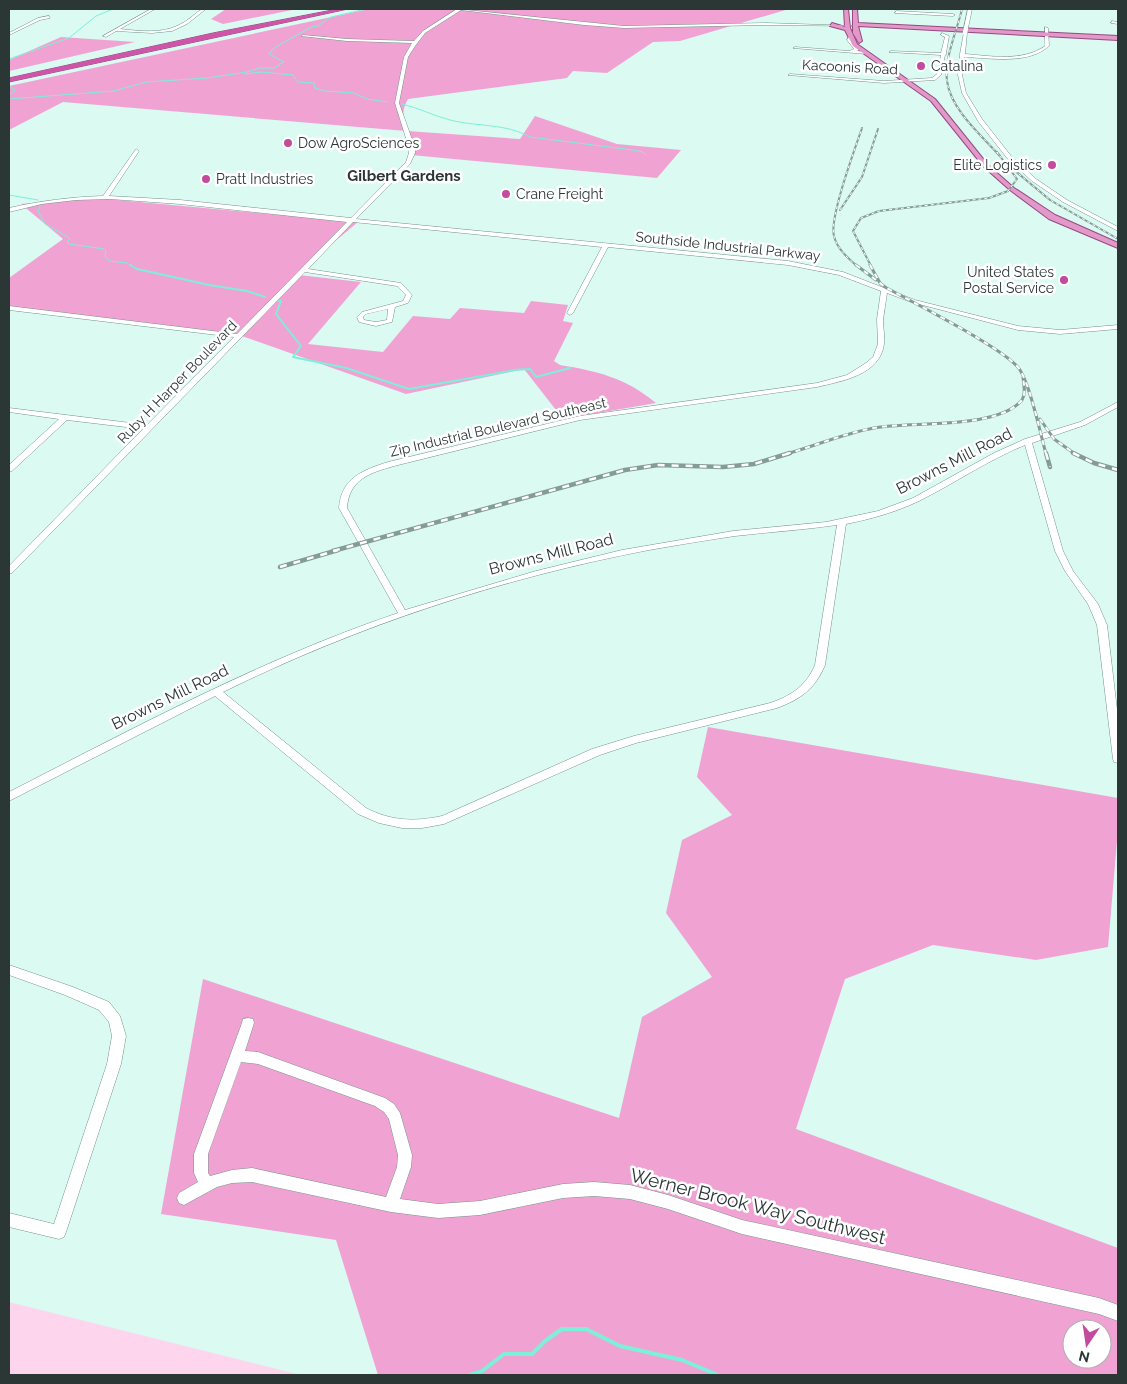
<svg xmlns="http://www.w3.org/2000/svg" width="1127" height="1384" font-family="Raleway,sans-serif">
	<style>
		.green { fill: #fdd5ed }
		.forest { fill: #f0a3d3; fill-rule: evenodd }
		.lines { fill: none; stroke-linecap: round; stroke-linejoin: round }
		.stream-far2 { stroke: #7eefd9; stroke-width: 1 }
		.stream-far1 { stroke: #7eefd9; stroke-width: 2 }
		.stream { stroke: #7eefd9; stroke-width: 4 }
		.minor-casing { stroke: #75938c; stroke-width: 1 }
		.major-casing { stroke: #954a7f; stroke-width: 2 }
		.highway-casing { stroke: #954a7f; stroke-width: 1 }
		.minor { fill: #fff; fill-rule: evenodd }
		.major { fill: #e299ca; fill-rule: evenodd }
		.highway { fill: #ce55a7; fill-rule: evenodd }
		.rail-far2-casing { stroke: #849b96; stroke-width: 2 }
		.rail-far1-casing { stroke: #849b96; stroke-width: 3 }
		.rail-casing { stroke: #849b96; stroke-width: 4.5 }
		.rail-far2 { stroke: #fff; stroke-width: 1; stroke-dasharray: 3; stroke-linecap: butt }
		.rail-far1 { stroke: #fff; stroke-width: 2; stroke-dasharray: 5; stroke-linecap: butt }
		.rail { stroke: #fff; stroke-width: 2.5; stroke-dasharray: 7; stroke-linecap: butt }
		.minor-bridge-casing { stroke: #75938c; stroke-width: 5; stroke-linecap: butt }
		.minor-bridge { stroke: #fff; stroke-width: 4.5 }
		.poi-dot { fill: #c34a9d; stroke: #fff; stroke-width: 2 }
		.labels { text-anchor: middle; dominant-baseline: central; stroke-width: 5; stroke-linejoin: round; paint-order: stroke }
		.far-poi-label { font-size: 14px; fill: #2a3734; stroke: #fff; text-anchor: start }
		.far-street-label { font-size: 14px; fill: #2a3734; stroke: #fff }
		.far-neighbourhood-label { font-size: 15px; font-weight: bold; fill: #2a3734; stroke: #fff }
		.street-label { font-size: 16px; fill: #2a3734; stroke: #fff }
		.near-street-label { font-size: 19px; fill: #2a3734; stroke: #fff }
	</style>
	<rect width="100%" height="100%" fill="#dafaf2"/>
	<polygon class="green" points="9,1302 301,1375 9,1375"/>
	<g class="forest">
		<polygon points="226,9 297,9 223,24 211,19"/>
		<path d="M369 9H789L680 41 653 42 607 73 573 71 567 78 408 99C401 111 403 119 407 131L520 139 535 116 617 144 681 150 657 178 411 155 406 131 63 102 9 130V86Z"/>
		<polygon points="61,37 135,42 9,71 9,60"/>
		<path d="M96 198 358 222 321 253 299 275 361 282 308 344 383 352 413 316 450 319 460 308 524 313 531 301 568 305 563 321 573 323 554 361 560 365C597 371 626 378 656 403L563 419 524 369 406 394 242 336 9 307V278L63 239 21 204Z"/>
		<path d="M708 727 1118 798V829L1108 947 1036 960 933 945 845 979 796 1129 1118 1248V1375H378L336 1240 161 1214 203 979 619 1118 642 1017 712 977 666 913 682 840 732 815 697 777ZM1072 1329H1102V1359H1072Z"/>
	</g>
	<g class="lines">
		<g class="stream-far2">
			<polyline points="9,59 69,38 96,16 113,9"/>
			<polyline points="245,74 261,72 293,75 298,82 314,83 315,88 325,91 354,93 367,99 388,102"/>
			<polyline points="9,86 15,90 9,95"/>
			<polyline points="9,99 114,91 146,82 207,78 247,72 259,68 274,68 284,62 269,54 274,48 311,27 318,26 331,17 366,9"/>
			<path d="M402 104C419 108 434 116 450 120 477 127 505 123 530 137L633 150 643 152 646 155"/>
			<polyline points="9,195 38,200"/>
			<polyline points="40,206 38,211 45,224 68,237 70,239 67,242 69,244 104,249 106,251 105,256 109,261 127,263 132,266"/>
		</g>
		<g class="stream-far1">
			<polyline points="130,265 137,269 209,285 247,291 265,297"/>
			<polyline points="279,301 281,301 276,314 301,346 293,357 346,368 409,389 515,370 530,369 536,377 570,368"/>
		</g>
		<polyline class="stream" points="470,1375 482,1371 504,1354 532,1354 545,1341 562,1329 586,1329 620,1346 682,1360 718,1375"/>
		<g class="minor-casing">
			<g id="minor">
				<path d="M151 9H155L120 29C139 31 162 34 179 25 188 21 194 14 202 9H206L187 24 172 31 152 33 116 31 106 37 103 36Z"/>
				<path d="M457 9 624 26 766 23 858 26 766 25 624 28 584 25 461 10 425 33 415 46 408 57 399 103 415 148V153L410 164 356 219 788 261 843 272 915 300 1018 326 1060 330 1118 325V329L1060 334 1018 330 911 302 887 293C886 302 884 311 883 320 883 328 885 336 884 344 880 375 842 381 817 387L580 420 394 466C370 473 349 479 347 508L405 610 536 571 622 550 733 531 826 522 878 511 913 498 994 453 1025 439 1080 422 1118 402V407L1085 425 1032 443 1063 551 1073 571 1098 604 1107 625 1118 718V763L1114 762 1113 759 1097 625 1088 604 1065 571 1055 551 1025 445C988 460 955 483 919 501 896 512 871 519 846 524L825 665C815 689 801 699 777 708L636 743 600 755 444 824 422 828H402L379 823 358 814 215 696 9 801V792C136 727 262 659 398 613L339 508C341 478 363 470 388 462L580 416 817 383 847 375 866 363 873 357 878 344 877 319 881 291 839 275 788 265 608 247 573 313 570 315 567 313 602 247 353 222 308 269 401 283 412 295 408 303 395 307 392 322 376 326 359 322 357 317 362 312 403 301 406 295 397 286 305 272 12 573 9 574V566L143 429 67 420 12 471H9V465L59 419 9 412V408L147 425 234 337 9 310V306L237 334 347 222 180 204 110 199 76 200 42 204 9 212V208C40 201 71 197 103 196L136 149 139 151 109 196 180 200 351 218 406 162 409 153V148L395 103 404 57 412 43 347 41 301 36 303 35 347 39 414 41 423 31ZM388 309 387 320 376 322 364 320 363 317 366 314ZM837 525 815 665C806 686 791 696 770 703L634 736 592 749 442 816C414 822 391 821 366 808L223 692C357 626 502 578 649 550 678 545 707 540 735 536 769 532 803 530 837 525Z"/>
				<polygon points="968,9 972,9 968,28 966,29 964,28"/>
				<polygon points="896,11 953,14 955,15 953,16 895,13"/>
				<polygon points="49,16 50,18 40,20 9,35 9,33 38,18"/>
				<polygon points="1112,21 1118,22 1118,24 1111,23"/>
				<path d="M1045 27 1048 28 1049 46C1028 65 991 58 964 57L962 75 966 93 982 119 1011 156 1036 179 1067 200 1118 227V231L1063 202 1032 181 1007 158 978 121 962 93 958 75 960 56 959 55 960 54 964 32 967 33 965 54C990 56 1023 62 1045 46Z"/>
				<polygon points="942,33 949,36 946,53 947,54 945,55 941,75 935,80 884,83 788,75 790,74 884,81 932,78 937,74 941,55 889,52 891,51 941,53 945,37 941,35"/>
				<polygon points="850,35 852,36 851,40 859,50 857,51 867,52 867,54 793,48 795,47 849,51 854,49 847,40"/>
				<polygon points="9,965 73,987 109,1002 120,1016 126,1036 121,1064 66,1232 64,1237 59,1239 9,1227 9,1213 54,1224 107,1064 112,1036 109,1022 99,1010 65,995 9,975"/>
				<path d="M248 1018 253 1019 254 1023 245 1051 258 1052 385 1098 394 1104 400 1113 412 1155 411 1167 400 1199 438 1204 480 1201 563 1184 594 1182 630 1185 668 1195 742 1220 1099 1298 1118 1305V1321L1099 1314 742 1234 668 1209 630 1199 594 1196 563 1198 480 1215 438 1218 391 1212 252 1182 232 1183 217 1187 184 1205 179 1203 177 1198 179 1193 198 1182 194 1173V1154L242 1023 243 1019ZM241 1062 258 1064 375 1106 384 1112 389 1119 398 1155 397 1167 386 1197 252 1168 232 1170 210 1176 208 1173V1154Z"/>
			</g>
		</g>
		<g class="major-casing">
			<g id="major">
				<polygon points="844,9 848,9 850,28 857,44 935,99 988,165 1014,188 1055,215 1118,243 1118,248 1049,219 1010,190 984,167 931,101 853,46 845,30 830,26 832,23 845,27"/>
				<polygon points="853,9 857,9 858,23 1118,36 1118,40 858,26 862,41 859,43 853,33"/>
			</g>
		</g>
		<g class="highway-casing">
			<polygon id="highway" points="338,9 348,9 9,82 9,78 213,33"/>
		</g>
		<use href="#minor" class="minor"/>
		<use href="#major" class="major"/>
		<use href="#highway" class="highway"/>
		<g class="rail-far2-casing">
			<g id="rail-far2">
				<path d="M962 9C957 31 944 58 947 81 951 110 981 135 1000 156"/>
				<polyline points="1014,170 1050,200 1118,239"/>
				<polyline points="840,210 862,177 878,129"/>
				<path d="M857 266C848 258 837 249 834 236 829 218 855 149 862 128"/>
				<polyline points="871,266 853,231 861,218 879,211 989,198 1008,191 1017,179 997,152"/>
			</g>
		</g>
		<g class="rail-far1-casing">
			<g id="rail-far1">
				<polyline points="856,265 876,280"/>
				<path d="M870 265 880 283 885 287C910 301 1008 350 1020 370 1031 388 1040 432 1046 454"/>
				<polyline points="1040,419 1054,439 1075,454"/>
				<path d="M786 454C815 446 845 433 874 428 910 421 998 430 1022 400 1026 394 1024 385 1023 378"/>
			</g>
		</g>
		<g class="rail-casing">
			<g id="rail">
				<polyline points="1046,453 1050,467"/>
				<polyline points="1073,453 1094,463 1118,470"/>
				<polyline points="333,551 625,470 658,465 723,467 754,464 790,453"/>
				<polyline points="280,567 338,550"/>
			</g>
		</g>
		<use href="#rail-far2" class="rail-far2"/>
		<use href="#rail-far1" class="rail-far1"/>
		<use href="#rail" class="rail"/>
		<g class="minor-bridge-casing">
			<polyline id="minor-bridge" points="965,33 966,28"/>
		</g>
		<use href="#minor-bridge" class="minor-bridge"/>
	</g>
	<g class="poi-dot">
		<circle cx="921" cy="66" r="5"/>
		<circle cx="288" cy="143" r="5"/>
		<circle cx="1052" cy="165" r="5"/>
		<circle cx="206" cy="179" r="5"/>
		<circle cx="506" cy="194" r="5"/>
		<circle cx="1064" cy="280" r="5"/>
	</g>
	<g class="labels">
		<g class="far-poi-label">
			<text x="931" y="66">Catalina</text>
			<text x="298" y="143">Dow AgroSciences</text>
			<text x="1042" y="165" text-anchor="end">Elite Logistics</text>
			<text x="216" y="179">Pratt Industries</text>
			<text x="516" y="194">Crane Freight</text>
			<text x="1054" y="272" text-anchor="end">United States<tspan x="1054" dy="16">Postal Service</tspan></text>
		</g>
		<g class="far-street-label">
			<text transform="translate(850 67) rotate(3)">Kacoonis Road</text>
			<text transform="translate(728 246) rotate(6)">Southside Industrial Parkway</text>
			<text transform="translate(177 382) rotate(-46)">Ruby H Harper Boulevard</text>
			<text transform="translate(498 427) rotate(-13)">Zip Industrial Boulevard Southeast</text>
		</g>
		<g class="far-neighbourhood-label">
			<text x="404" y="176">Gilbert Gardens</text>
		</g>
		<g class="street-label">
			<text transform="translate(954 461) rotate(-27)">Browns Mill Road</text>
			<text transform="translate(551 554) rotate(-14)">Browns Mill Road</text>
			<text transform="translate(170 697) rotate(-26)">Browns Mill Road</text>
		</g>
		<g class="near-street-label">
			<text transform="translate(758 1206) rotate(14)">Werner Brook Way Southwest</text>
		</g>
	</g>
	<rect width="1127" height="1384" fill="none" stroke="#2a3734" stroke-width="20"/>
	<g transform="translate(1087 1344) rotate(193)"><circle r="24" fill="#ffffff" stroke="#aaafae"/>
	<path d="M0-4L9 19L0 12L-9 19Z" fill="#c34a9d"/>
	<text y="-8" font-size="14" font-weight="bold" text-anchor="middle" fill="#2a3734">N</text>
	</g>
</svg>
